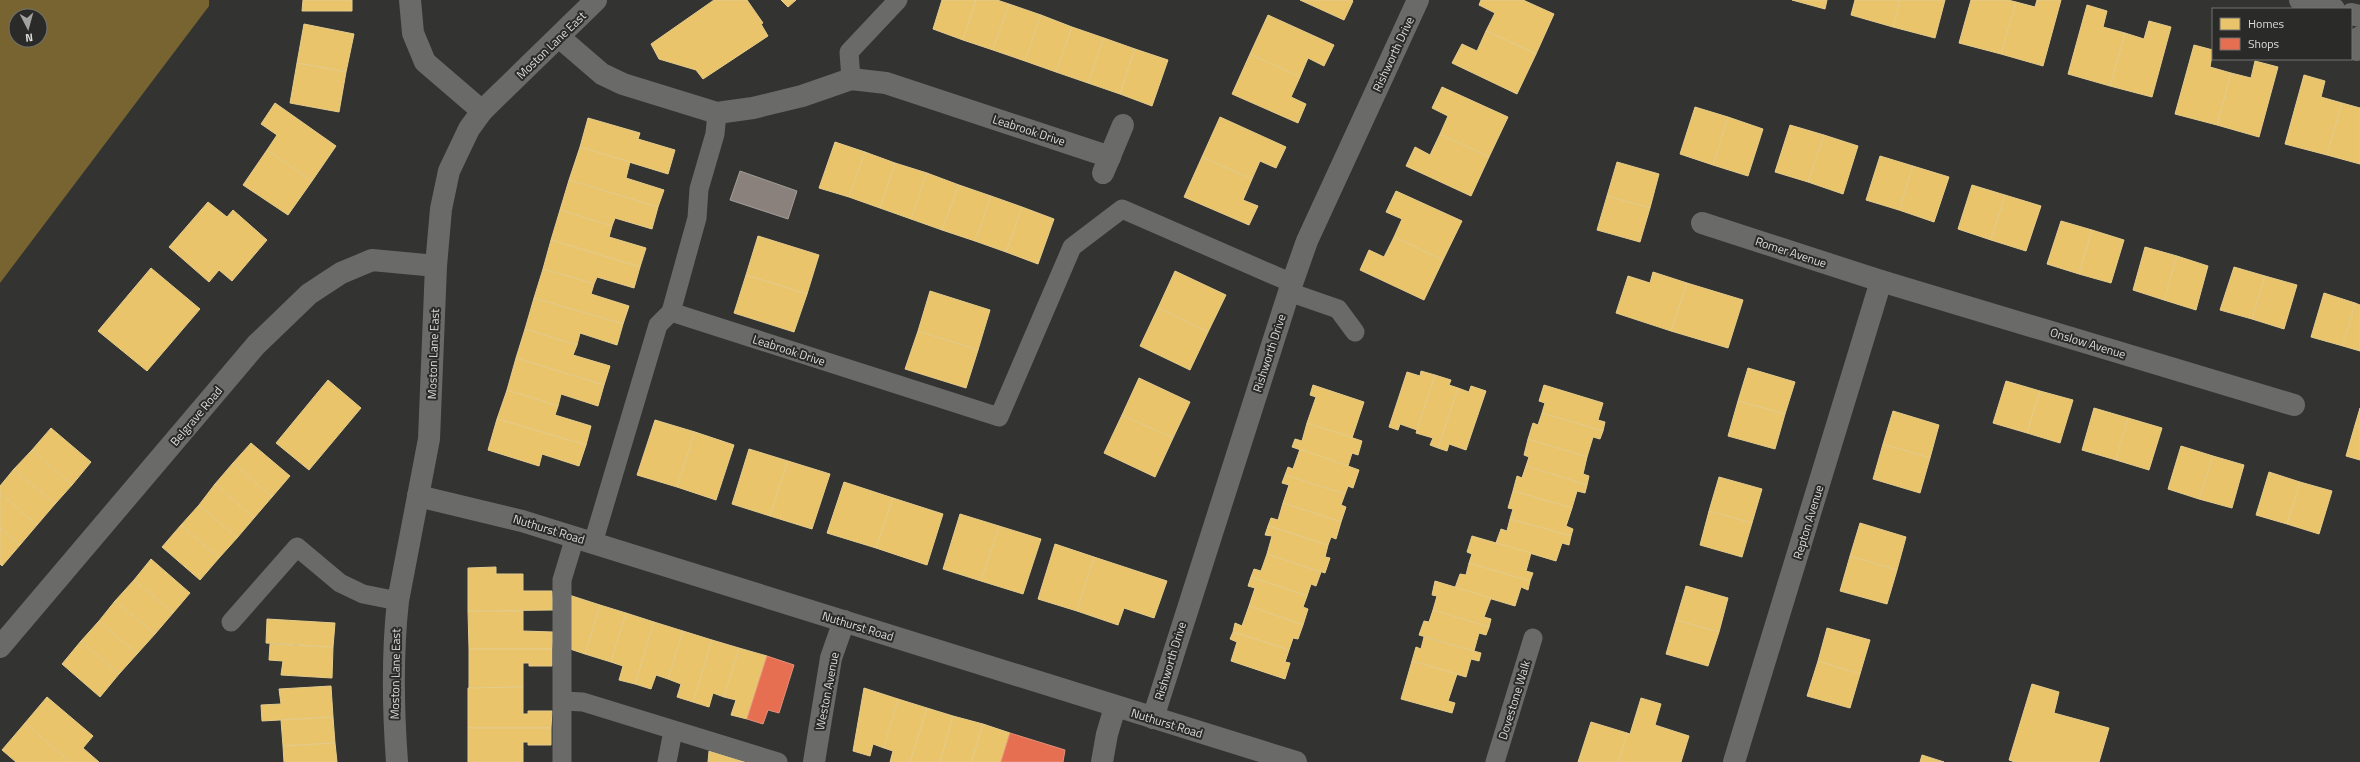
<svg xmlns="http://www.w3.org/2000/svg" width="2360" height="762" font-family="'Titillium Web',sans-serif">
	<style>
		.forest { fill: #786430; fill-rule: evenodd }
		.homes { fill: #e9c46a; stroke: #e5cc8c }
		.shops { fill: #e76f51; stroke: #e4907a }
		.industry { fill: #8a817c; stroke: #a39d98 }
		.lines { fill: none; stroke-linecap: round; stroke-linejoin: round }
		.lane { stroke: #6a6b69; stroke-width: 19 }
		.street { stroke: #6a6b69; stroke-width: 22 }
		.secondary { stroke: #6a6b69; stroke-width: 22 }
		.labels { text-anchor: middle; dominant-baseline: central; stroke-width: 4; stroke-linejoin: round; paint-order: stroke }
		.street-label { font-size: 12px; fill: #dddedb; stroke: #2a2b28 }
	</style>
	<rect width="100%" height="100%" fill="#333432"/>
	<path class="forest" d="M0 0H209V6L0 283ZM16 16H40V40H16Z"/>
	<g class="homes">
		<polygon points="303,0 352,0 352,11 302,11"/>
		<polygon points="714,0 747,0 763,23 761,24 768,36 703,79 696,70 659,59 651,44"/>
		<polygon points="781,0 796,0 788,7"/>
		<polygon points="942,0 976,0 963,40 933,29"/>
		<polygon points="976,0 997,0 1009,4 993,50 963,40"/>
		<polygon points="1300,0 1352,0 1353,1 1344,20"/>
		<polygon points="1481,0 1523,0 1554,14 1536,54 1486,31 1495,13 1479,5"/>
		<polygon points="1792,0 1827,0 1825,9"/>
		<polygon points="1855,0 1900,0 1893,27 1851,15"/>
		<polygon points="1900,0 1945,0 1935,38 1893,27"/>
		<polygon points="1971,0 2008,0 2016,2 2001,54 1959,43"/>
		<polygon points="2037,0 2061,0 2043,66 2001,54 2016,2 2035,7"/>
		<polygon points="1009,4 1041,15 1025,61 993,50"/>
		<polygon points="2087,5 2107,11 2103,27 2125,33 2110,86 2068,74"/>
		<polygon points="1041,15 1072,27 1056,72 1025,61"/>
		<polygon points="1268,15 1334,45 1324,66 1308,58 1300,77 1250,54"/>
		<polygon points="2149,21 2171,27 2152,97 2110,86 2125,33 2144,39"/>
		<polygon points="304,24 354,34 346,72 297,63"/>
		<polygon points="1072,27 1104,38 1088,83 1056,72"/>
		<polygon points="1486,31 1536,54 1517,94 1452,63 1462,44 1477,51"/>
		<polygon points="1104,38 1135,49 1120,94 1088,83"/>
		<polygon points="2194,45 2213,50 2210,67 2231,73 2217,125 2175,114"/>
		<polygon points="1135,49 1168,60 1152,106 1120,94"/>
		<polygon points="1250,54 1300,77 1291,97 1306,104 1298,123 1232,94"/>
		<polygon points="2255,61 2278,67 2259,137 2217,125 2231,73 2251,78"/>
		<polygon points="297,63 346,72 339,112 290,103"/>
		<polygon points="2304,75 2325,81 2321,97 2342,103 2327,155 2285,144"/>
		<polygon points="1442,87 1508,117 1489,157 1440,134 1448,116 1432,108"/>
		<polygon points="275,103 336,146 312,181 267,150 277,135 261,124"/>
		<polygon points="2342,103 2360,108 2360,164 2327,155"/>
		<polygon points="1695,107 1728,117 1713,165 1680,154"/>
		<polygon points="1220,117 1286,147 1276,168 1260,161 1252,179 1202,157"/>
		<polygon points="1728,117 1763,129 1748,176 1713,165"/>
		<polygon points="588,118 640,133 638,139 675,150 668,174 580,147"/>
		<polygon points="1790,125 1824,135 1808,182 1775,172"/>
		<polygon points="1440,134 1489,157 1471,196 1406,166 1415,147 1430,155"/>
		<polygon points="1824,135 1858,146 1843,194 1808,182"/>
		<polygon points="835,142 865,152 849,197 819,188"/>
		<polygon points="580,147 630,162 626,178 664,190 658,207 569,180"/>
		<polygon points="267,150 312,181 288,215 243,185"/>
		<polygon points="865,152 895,163 880,208 849,197"/>
		<polygon points="1880,156 1913,166 1899,210 1866,200"/>
		<polygon points="1202,157 1252,179 1243,200 1258,206 1249,225 1184,197"/>
		<polygon points="1617,162 1659,174 1650,208 1607,196"/>
		<polygon points="895,163 927,173 911,219 880,208"/>
		<polygon points="1913,166 1949,177 1934,222 1899,210"/>
		<polygon points="927,173 959,185 942,230 911,219"/>
		<polygon points="569,180 658,207 652,229 615,218 612,226 560,210"/>
		<polygon points="959,185 991,196 975,241 942,230"/>
		<polygon points="1972,185 2005,195 1991,240 1958,229"/>
		<polygon points="1396,191 1462,221 1443,260 1394,237 1402,219 1386,212"/>
		<polygon points="2005,195 2041,206 2026,251 1991,240"/>
		<polygon points="991,196 1022,207 1006,252 975,241"/>
		<polygon points="1607,196 1650,208 1640,242 1597,230"/>
		<polygon points="208,202 227,217 233,210 267,240 232,281 219,270 209,282 169,247"/>
		<polygon points="1022,207 1054,219 1038,264 1006,252"/>
		<polygon points="560,210 612,226 609,237 646,248 640,267 551,240"/>
		<polygon points="2061,221 2092,230 2079,274 2047,264"/>
		<polygon points="2092,230 2124,240 2111,283 2079,274"/>
		<polygon points="758,236 819,255 807,294 746,275"/>
		<polygon points="1394,237 1443,260 1424,300 1360,270 1369,250 1384,257"/>
		<polygon points="551,240 640,267 634,288 597,277 594,284 543,269"/>
		<polygon points="2145,247 2177,256 2164,300 2133,290"/>
		<polygon points="2177,256 2208,266 2196,310 2164,300"/>
		<polygon points="2234,267 2265,276 2252,319 2220,310"/>
		<polygon points="151,268 200,309 147,371 98,331"/>
		<polygon points="543,269 594,284 591,294 629,306 623,324 534,298"/>
		<polygon points="1175,271 1226,295 1208,332 1158,308"/>
		<polygon points="1653,272 1687,283 1671,331 1616,313 1628,276 1650,283"/>
		<polygon points="746,275 807,294 794,332 734,313"/>
		<polygon points="2265,276 2297,285 2284,329 2252,319"/>
		<polygon points="1687,283 1743,300 1728,348 1671,331"/>
		<polygon points="930,291 990,310 978,350 918,331"/>
		<polygon points="2324,293 2355,303 2343,346 2311,337"/>
		<polygon points="534,298 623,324 617,345 580,333 577,345 525,329"/>
		<polygon points="2355,303 2360,305 2360,351 2343,346"/>
		<polygon points="1158,308 1208,332 1190,370 1140,346"/>
		<polygon points="525,329 577,345 573,355 610,366 604,385 516,358"/>
		<polygon points="918,331 978,350 966,388 905,369"/>
		<polygon points="516,358 604,385 598,406 561,394 558,406 507,390"/>
		<polygon points="1748,368 1795,382 1785,414 1738,401"/>
		<polygon points="1421,371 1435,375 1417,430 1400,424 1398,430 1389,427 1407,372 1420,376"/>
		<polygon points="1435,375 1451,380 1449,385 1458,388 1438,448 1430,445 1433,438 1416,433"/>
		<polygon points="1139,378 1190,402 1173,438 1122,415"/>
		<polygon points="328,380 361,408 309,470 276,443"/>
		<polygon points="2006,381 2040,391 2027,433 1993,423"/>
		<polygon points="1313,385 1364,402 1352,438 1307,423 1316,397 1310,395"/>
		<polygon points="1544,385 1603,403 1598,420 1605,422 1603,431 1542,413 1545,403 1539,401"/>
		<polygon points="1471,386 1486,391 1466,450 1449,444 1447,451 1438,448 1458,388 1469,392"/>
		<polygon points="507,390 558,406 555,415 591,426 586,445 497,419"/>
		<polygon points="2040,391 2073,400 2060,443 2027,433"/>
		<polygon points="1738,401 1785,414 1775,449 1728,436"/>
		<polygon points="2094,408 2128,418 2116,460 2082,450"/>
		<polygon points="2360,408 2360,427 2355,425"/>
		<polygon points="1893,411 1939,425 1930,458 1883,444"/>
		<polygon points="1542,413 1603,431 1600,439 1593,437 1587,457 1528,439 1533,423 1538,425"/>
		<polygon points="1122,415 1173,438 1155,477 1104,453"/>
		<polygon points="2128,418 2162,428 2149,470 2116,460"/>
		<polygon points="497,419 586,445 579,466 542,454 539,466 488,450"/>
		<polygon points="655,420 695,432 677,487 637,475"/>
		<polygon points="1307,423 1362,441 1358,455 1352,453 1348,466 1292,447 1295,439 1302,441"/>
		<polygon points="2355,425 2360,427 2360,460 2346,456"/>
		<polygon points="51,428 91,462 72,485 32,450"/>
		<polygon points="695,432 734,445 716,500 677,487"/>
		<polygon points="1528,439 1587,457 1583,474 1589,476 1587,485 1526,466 1529,457 1524,455"/>
		<polygon points="251,443 290,476 272,497 233,463"/>
		<polygon points="1883,444 1930,458 1920,493 1873,479"/>
		<polygon points="2181,446 2213,456 2199,499 2168,489"/>
		<polygon points="749,449 788,461 770,516 732,504"/>
		<polygon points="1300,449 1359,470 1353,488 1348,486 1345,494 1285,475 1288,467 1293,469"/>
		<polygon points="32,450 72,485 55,504 14,469"/>
		<polygon points="2213,456 2244,465 2232,508 2199,499"/>
		<polygon points="788,461 830,474 812,529 770,516"/>
		<polygon points="233,463 272,497 254,518 215,484"/>
		<polygon points="1526,466 1587,485 1585,493 1577,491 1572,508 1513,491 1517,476 1522,478"/>
		<polygon points="14,469 55,504 37,525 0,493 0,486"/>
		<polygon points="2269,472 2300,482 2287,524 2256,515"/>
		<polygon points="1285,475 1345,494 1341,505 1346,507 1341,522 1283,503 1289,485 1282,483"/>
		<polygon points="1719,477 1762,489 1752,523 1709,511"/>
		<polygon points="844,482 893,498 876,548 827,533"/>
		<polygon points="2300,482 2332,491 2319,534 2287,524"/>
		<polygon points="215,484 254,518 237,538 199,505"/>
		<polygon points="1513,491 1572,508 1566,526 1573,529 1571,536 1510,519 1513,509 1508,508"/>
		<polygon points="0,493 37,525 20,545 0,528"/>
		<polygon points="893,498 943,514 927,565 876,548"/>
		<polygon points="1283,503 1341,522 1336,539 1331,537 1328,545 1268,526 1271,518 1278,520"/>
		<polygon points="199,505 237,538 219,558 181,525"/>
		<polygon points="1709,511 1752,523 1742,557 1700,545"/>
		<polygon points="960,514 999,526 981,581 943,569"/>
		<polygon points="1510,519 1571,536 1569,545 1562,543 1556,561 1496,543 1501,529 1507,531"/>
		<polygon points="1860,523 1906,537 1897,570 1850,556"/>
		<polygon points="181,525 219,558 200,580 162,547"/>
		<polygon points="999,526 1041,539 1023,594 981,581"/>
		<polygon points="1268,526 1328,545 1325,557 1330,558 1325,573 1267,554 1272,536 1265,535"/>
		<polygon points="0,528 20,545 2,566 0,564"/>
		<polygon points="1472,536 1531,553 1526,571 1533,573 1530,581 1469,563 1472,554 1467,552"/>
		<polygon points="1055,544 1094,557 1077,611 1038,599"/>
		<polygon points="1267,554 1321,572 1316,586 1311,584 1307,596 1251,577 1254,569 1261,571"/>
		<polygon points="1850,556 1897,570 1887,604 1840,591"/>
		<polygon points="1094,557 1167,581 1154,618 1124,608 1118,625 1077,611"/>
		<polygon points="151,559 190,593 173,613 134,580"/>
		<polygon points="1469,563 1530,581 1528,590 1521,587 1515,606 1455,588 1460,574 1466,575"/>
		<polygon points="496,567 496,574 523,574 523,591 552,591 553,610 468,611 468,568"/>
		<polygon points="1251,577 1307,596 1303,607 1308,609 1303,625 1249,606 1255,588 1248,586"/>
		<polygon points="134,580 173,613 155,634 115,601"/>
		<polygon points="1435,581 1491,598 1484,617 1491,619 1489,627 1433,610 1437,596 1432,595"/>
		<polygon points="1686,586 1728,598 1719,632 1676,620"/>
		<polygon points="569,595 600,605 585,654 570,649"/>
		<polygon points="115,601 155,634 137,654 99,621"/>
		<polygon points="600,605 626,613 611,662 585,654"/>
		<polygon points="1249,606 1303,625 1298,639 1293,638 1289,650 1233,632 1235,623 1242,626"/>
		<polygon points="1433,610 1489,627 1486,635 1479,633 1474,651 1419,635 1424,621 1429,622"/>
		<polygon points="468,611 523,611 523,631 553,632 552,649 469,649"/>
		<polygon points="626,613 654,622 635,684 619,680 623,666 611,662"/>
		<polygon points="267,619 335,623 333,647 266,643"/>
		<polygon points="1676,620 1719,632 1708,666 1666,654"/>
		<polygon points="99,621 137,654 119,674 81,641"/>
		<polygon points="654,622 683,631 668,679 656,675 651,689 635,684"/>
		<polygon points="1827,628 1870,640 1860,674 1818,661"/>
		<polygon points="683,631 712,640 693,702 677,697 681,684 668,679"/>
		<polygon points="1233,632 1289,650 1285,662 1290,663 1285,679 1231,661 1237,642 1230,639"/>
		<polygon points="1424,637 1481,653 1479,661 1471,659 1466,677 1412,661 1416,647 1421,649"/>
		<polygon points="712,640 739,648 724,697 713,693 709,707 693,702"/>
		<polygon points="81,641 119,674 100,697 62,664"/>
		<polygon points="270,644 333,647 332,678 281,675 283,661 269,660"/>
		<polygon points="739,648 767,656 747,719 731,715 736,700 724,697"/>
		<polygon points="469,649 552,649 552,666 529,666 529,663 523,663 523,687 469,688"/>
		<polygon points="1412,661 1457,674 1448,701 1455,703 1452,713 1401,699"/>
		<polygon points="1818,661 1860,674 1850,708 1807,696"/>
		<polygon points="2032,684 2059,692 2054,713 2109,728 2099,762 2015,762 2009,760"/>
		<polygon points="331,686 333,717 262,721 261,705 281,704 279,689"/>
		<polygon points="523,687 523,714 528,714 528,711 552,711 551,728 468,728 468,688"/>
		<polygon points="864,688 898,699 884,748 873,744 870,756 853,751"/>
		<polygon points="47,697 93,736 83,748 99,762 70,762 25,723"/>
		<polygon points="1641,698 1661,704 1655,725 1689,736 1681,762 1618,762 1627,733 1630,734"/>
		<polygon points="898,699 927,708 910,762 890,762 893,751 884,748"/>
		<polygon points="927,708 953,716 940,762 910,762"/>
		<polygon points="953,716 983,724 971,762 940,762"/>
		<polygon points="333,717 335,743 283,746 281,720"/>
		<polygon points="1591,722 1627,733 1618,762 1578,762"/>
		<polygon points="25,723 70,762 16,762 2,750"/>
		<polygon points="983,724 1010,733 1001,762 971,762"/>
		<polygon points="468,728 551,728 551,745 528,745 528,742 523,742 523,762 468,762"/>
		<polygon points="335,743 337,762 284,762 283,746"/>
		<polygon points="709,751 745,762 708,762"/>
		<polygon points="1922,755 1944,762 1920,762"/>
	</g>
	<g class="shops">
		<polygon points="767,656 794,665 779,713 768,710 763,724 747,719"/>
		<polygon points="1010,733 1065,750 1063,762 1001,762"/>
	</g>
	<polygon class="industry" points="740,171 797,191 788,219 730,200"/>
	<g class="lines">
		<g class="lane">
			<polyline points="851,79 849,52 898,0"/>
			<polyline points="717,113 715,134 699,189 697,218 671,312 999,417 1072,247 1122,209 1292,283"/>
			<polyline points="1289,292 1338,309 1355,332"/>
			<polyline points="593,543 658,325 671,312"/>
			<polyline points="231,622 297,547 340,583 363,594 398,601"/>
			<polyline points="563,701 583,702 778,762"/>
			<polyline points="562,762 562,580 575,537"/>
			<polyline points="667,762 673,731"/>
			<polyline points="1495,762 1533,638"/>
		</g>
		<g class="street">
			<polyline points="410,0 413,33 425,62 482,111"/>
			<polyline points="2300,0 2334,9"/>
			<polyline points="2351,14 2360,16"/>
			<polyline points="559,37 602,74 623,84 717,113 753,108 802,96 851,79 886,83 1110,157"/>
			<polyline points="2357,50 2360,37"/>
			<polyline points="1103,173 1123,125"/>
			<polyline points="1702,223 1881,281 2294,405"/>
			<polyline points="0,647 256,345 309,294 341,273 372,260 436,266"/>
			<polyline points="1153,718 1289,292 1307,241 1418,0"/>
			<polyline points="814,762 831,658 844,621"/>
			<polyline points="1102,762 1107,734 1115,707"/>
			<polyline points="1734,762 1881,281"/>
		</g>
		<g class="secondary">
			<polyline points="418,496 522,521 1296,762"/>
			<path d="M397 762C393 708 392 655 398 601L429 439 436 266 441 209 449 171 469 129 482 111 596 0"/>
		</g>
	</g>
	<g class="labels">
		<g class="street-label">
			<text transform="translate(551 45) rotate(-44)">Moston Lane East</text>
			<text transform="translate(1393 54) rotate(-65)">Rishworth Drive</text>
			<text transform="translate(1029 130) rotate(18)">Leabrook Drive</text>
			<text transform="translate(1791 252) rotate(18)">Romer Avenue</text>
			<text transform="translate(2088 343) rotate(17)">Onslow Avenue</text>
			<text transform="translate(789 350) rotate(18)">Leabrook Drive</text>
			<text transform="translate(1269 353) rotate(-72)">Rishworth Drive</text>
			<text transform="translate(433 354) rotate(-88)">Moston Lane East</text>
			<text transform="translate(196 416) rotate(-50)">Belgrave Road</text>
			<text transform="translate(1808 522) rotate(-73)">Repton Avenue</text>
			<text transform="translate(549 529) rotate(17)">Nuthurst Road</text>
			<text transform="translate(858 626) rotate(17)">Nuthurst Road</text>
			<text transform="translate(1170 661) rotate(-73)">Rishworth Drive</text>
			<text transform="translate(395 674) rotate(-89)">Moston Lane East</text>
			<text transform="translate(827 691) rotate(-79)">Weston Avenue</text>
			<text transform="translate(1514 700) rotate(-73)">Dovestone Walk</text>
			<text transform="translate(1167 723) rotate(17)">Nuthurst Road</text>
		</g>
	</g>
	<rect x="2212" y="8" width="140" height="52" fill="#2a2b28" stroke="#727370"/>
	<rect x="2220" y="18" width="20" height="12" fill="#e9c46a" stroke="#727370"/>
	<text x="2248" y="28" font-size="12" fill="#dddedb">Homes</text>
	<rect x="2220" y="38" width="20" height="12" fill="#e76f51" stroke="#727370"/>
	<text x="2248" y="48" font-size="12" fill="#dddedb">Shops</text>
	<g transform="translate(28 28) rotate(174)"><circle r="19" fill="#2a2b28" stroke="#727370"/>
	<path d="M0-3L7 15L0 10L-7 15Z" fill="#a2a2a0"/>
	<text y="-6" font-size="11" font-weight="bold" text-anchor="middle" fill="#dddedb">N</text>
	</g>
</svg>
